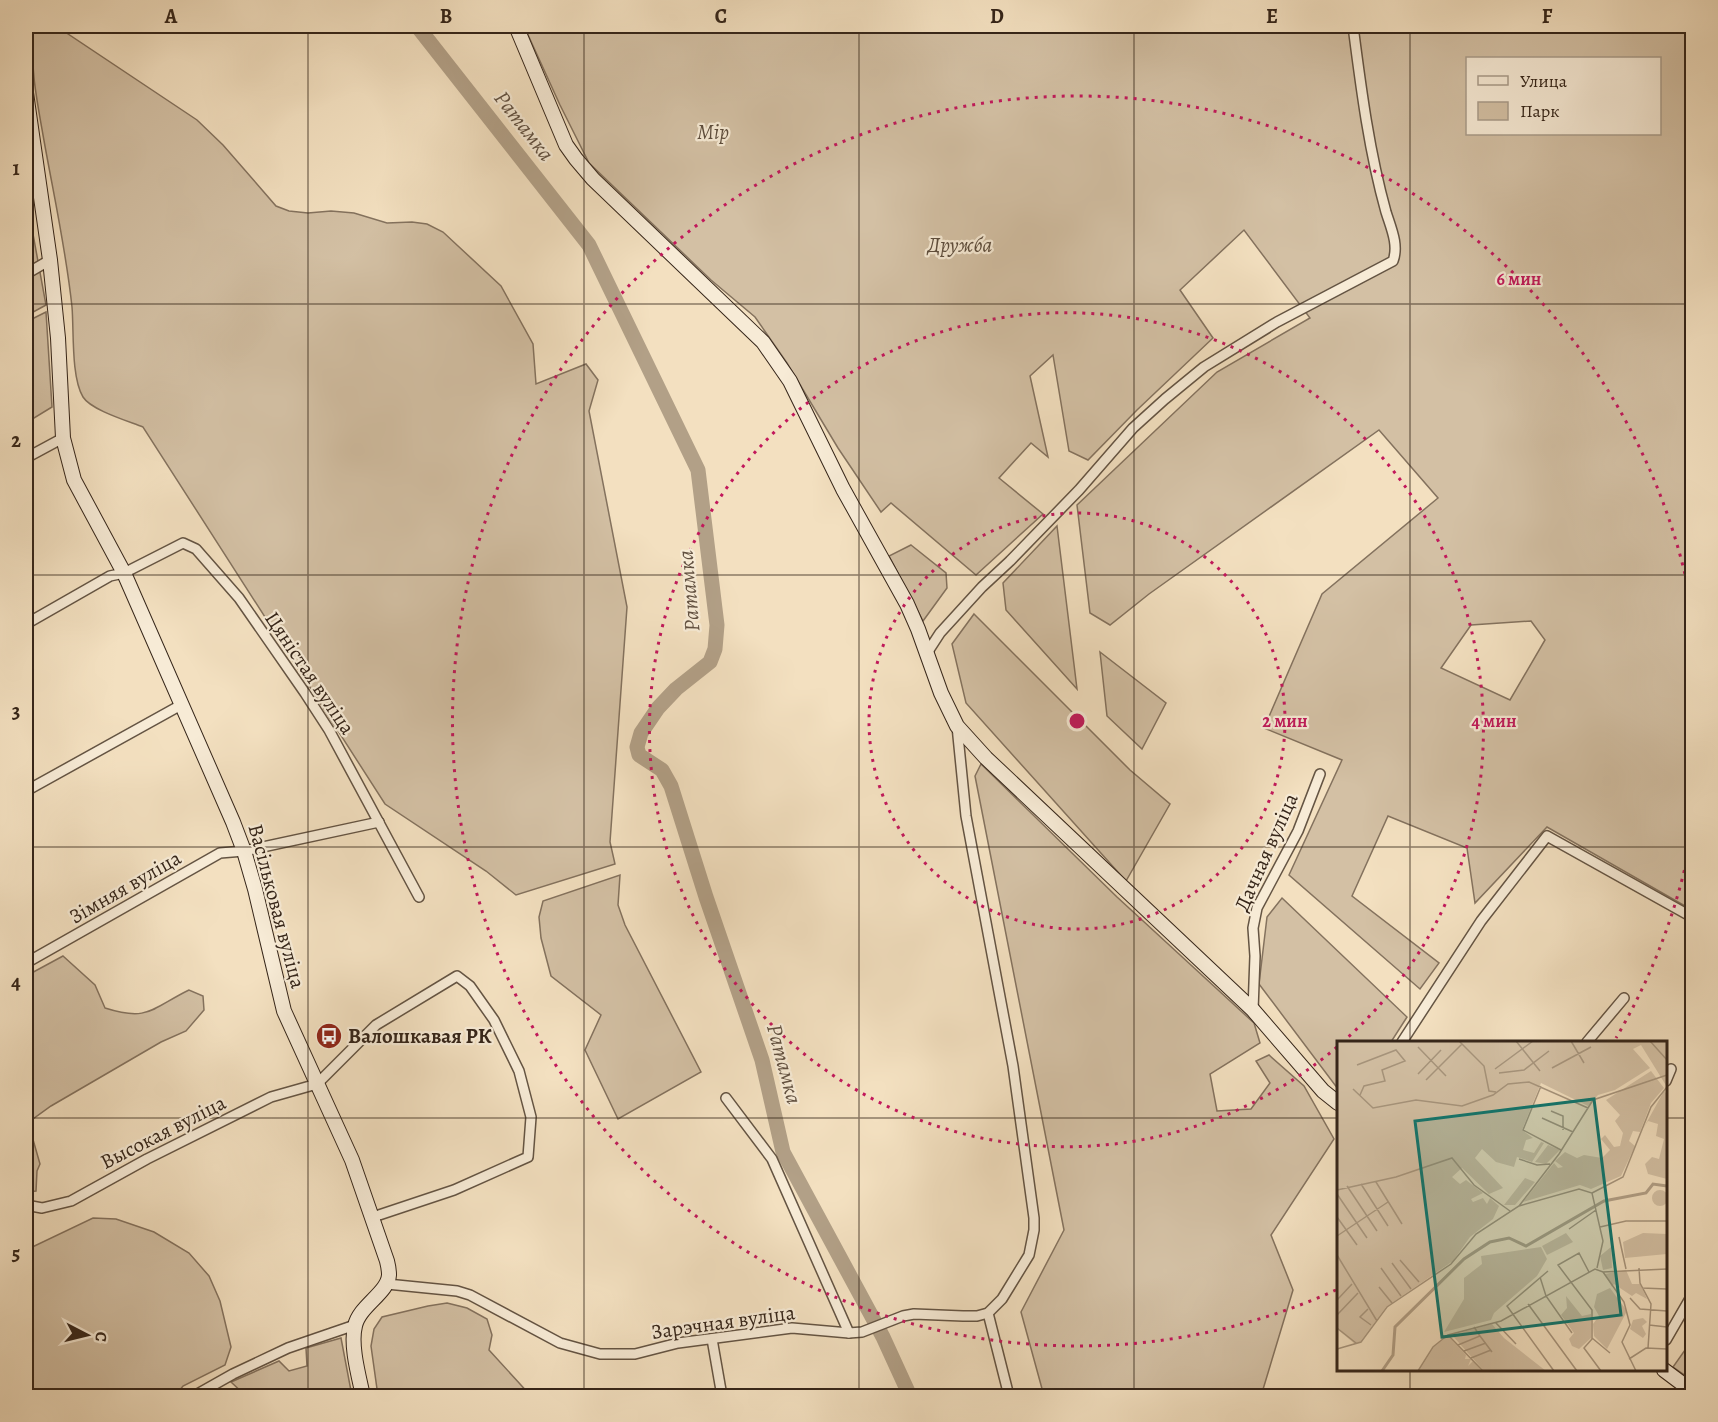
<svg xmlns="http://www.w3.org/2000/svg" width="1718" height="1422" font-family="Alegreya,serif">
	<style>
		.green { fill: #d3c0a4; stroke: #84725e; stroke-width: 1.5; fill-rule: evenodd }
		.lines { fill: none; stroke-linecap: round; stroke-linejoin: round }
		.river { stroke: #b2a087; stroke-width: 15 }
		.street-casing { stroke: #645443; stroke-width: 12 }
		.secondary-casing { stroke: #352519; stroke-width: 16 }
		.street { stroke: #f7ebd6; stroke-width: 9 }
		.secondary { stroke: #f7ebd6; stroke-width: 14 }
		.grid { fill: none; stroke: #352519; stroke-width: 1.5; stroke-opacity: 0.55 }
		.ring { fill: none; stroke: #c2185b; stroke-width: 3; stroke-dasharray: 3 6 }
		.labels { text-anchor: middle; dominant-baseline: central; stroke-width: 4.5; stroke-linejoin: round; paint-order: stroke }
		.park-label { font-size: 21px; font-style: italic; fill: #5c4c3c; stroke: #f7ebd6 }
		.street-label { font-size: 21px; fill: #352519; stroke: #f7ebd6 }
		.poi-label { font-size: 21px; font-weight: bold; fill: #352519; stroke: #f7ebd6; text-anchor: start }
		.water-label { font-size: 22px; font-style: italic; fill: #615040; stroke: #f7ebd6 }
		.inset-river { fill: none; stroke: #b2a087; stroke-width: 3 }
		.inset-road { fill: none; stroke: #a7957d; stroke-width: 1.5 }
		.view { fill: #0f766e; fill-opacity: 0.15; stroke: #0f766e; stroke-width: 3 }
		.inset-edge { fill: none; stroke: #352519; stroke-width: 3 }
		.centre { fill: #c2185b; stroke: #f7ebd6; stroke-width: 3 }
		.ring-label { font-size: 18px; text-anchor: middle; font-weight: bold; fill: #c2185b; stroke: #f7ebd6; stroke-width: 4.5; stroke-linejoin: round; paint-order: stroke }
		.neatline { fill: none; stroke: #352519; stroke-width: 2 }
		.grid-label { font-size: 20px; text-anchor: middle; font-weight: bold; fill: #352519 }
	</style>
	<rect width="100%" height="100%" fill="#f3e0c0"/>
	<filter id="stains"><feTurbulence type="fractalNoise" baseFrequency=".00333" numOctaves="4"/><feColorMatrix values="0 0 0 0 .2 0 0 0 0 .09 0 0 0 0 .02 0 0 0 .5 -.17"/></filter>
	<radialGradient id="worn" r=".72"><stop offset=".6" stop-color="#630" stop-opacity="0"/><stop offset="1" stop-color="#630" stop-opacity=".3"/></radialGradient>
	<g class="green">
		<path d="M40 26H56L197 120 223 145 276 206 289 211 308 213 331 211 354 213 387 223 412 222 427 224 443 232 501 286 533 344 536 384 586 364 598 380 589 411 627 607 610 842 615 864 516 895 486 871 385 804 143 427C128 421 91 410 83 397 71 377 74 331 72 307 66 249 53 192 43 135 37 101 30 66 33 31Z"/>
		<path d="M524 26H1692V910L1547 827 1475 903 1467 848 1388 816 1352 896 1439 963 1420 989 1289 875 1342 760 1264 728 1322 594 1438 498 1379 430 1149 594 1110 625 1090 613 1077 505 1217 372 1310 318 1244 230 1180 290 1213 338 1137 410 1088 460 1069 451 1053 355 1030 376 1048 457 1031 443 999 478 1043 514 976 575 891 503 881 512 838 448 787 363 755 317 711 280 589 163 560 105ZM1468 58H1660V134H1468ZM1531 621 1545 640 1510 700 1441 668 1471 625Z"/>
		<polygon points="26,196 46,305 26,316"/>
		<polygon points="46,312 52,407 26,423 26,322"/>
		<polygon points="1057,526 1077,689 1006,610 1003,583"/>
		<polygon points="911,545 946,573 947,588 923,621 889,556"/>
		<polygon points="974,614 1130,770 1170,804 1126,881 966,703 952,644"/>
		<polygon points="1100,652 1166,703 1142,749 1107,716"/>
		<polygon points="981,764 1117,897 1254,1023 1260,1043 1210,1074 1217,1111 1251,1109 1270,1083 1256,1061 1269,1055 1304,1086 1334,1139 1271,1235 1293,1290 1261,1396 1044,1396 1021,1312 1064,1230 975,776"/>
		<polygon points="620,875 618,905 625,925 701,1072 618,1119 585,1050 601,1015 551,976 541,938 539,917 543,901"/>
		<polygon points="1282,898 1407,1017 1391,1042 1338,1042 1338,1089 1259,984 1267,917"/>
		<path d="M63 956 95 985 105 1008C149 1022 152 1008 189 990L203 996 204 1010 186 1031 161 1042 51 1106 33 1119 30 1129 40 1164 37 1171 36 1191 26 1192V976Z"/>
		<polygon points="93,1218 116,1219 154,1232 189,1253 209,1276 220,1301 231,1347 225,1365 183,1386 175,1396 26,1396 26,1250"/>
		<polygon points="447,1303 467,1308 487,1319 492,1335 489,1350 531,1396 431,1396 430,1393 404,1396 378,1396 371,1346 374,1329 382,1317 428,1306"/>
		<polygon points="341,1338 352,1396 246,1396 231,1382 279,1361 289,1371 307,1366 306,1348"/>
		<polygon points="1692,1340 1692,1380 1673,1367"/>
	</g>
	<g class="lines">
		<polyline class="river" points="417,26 589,245 698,470 717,625 715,649 710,662 676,689 658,708 641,733 637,747 639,755 662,770 671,786 706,897 762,1060 783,1152 883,1337 910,1396"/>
		<g class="street-casing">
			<g id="street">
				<polyline points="26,274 50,260"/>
				<polyline points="26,458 63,438"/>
				<polyline points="26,624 110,576 124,573 183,543 196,549 239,598 305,693 329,730 419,897"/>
				<path d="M927 653 940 633 982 587 1010 561 1079 490 1133 428 1165 399 1204 367 1277 322 1393 261C1399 245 1391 228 1386 212 1369 151 1361 88 1353 26"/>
				<polyline points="26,791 181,705"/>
				<polyline points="26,963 220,853 244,851 379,822"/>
				<polyline points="1253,1010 1255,956 1253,928 1257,908 1298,831 1320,774"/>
				<polyline points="1402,1042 1481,921 1547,836 1692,917"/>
				<polyline points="1587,1042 1624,998"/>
				<polyline points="1666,1081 1671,1069"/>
				<polyline points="726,1098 772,1159 849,1333"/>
				<polyline points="26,1205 42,1208 71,1201 147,1159 271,1097 317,1084 376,1025 457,976 470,986 494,1020 519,1071 531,1117 528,1157 454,1190 373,1217"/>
				<polyline points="387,1284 457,1291 470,1295 560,1343 600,1354 635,1354 678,1343 792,1328 849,1333 862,1332 903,1316 914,1314 963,1316 977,1316 988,1313 1002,1299 1029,1255 1034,1230 1034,1218 1013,1066 966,816 957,726"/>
				<polyline points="988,1313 1009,1396"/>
				<polyline points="712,1339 722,1396"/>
				<polyline points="1666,1340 1692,1295"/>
				<polyline points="194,1396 233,1374 288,1348 355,1325"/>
			</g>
		</g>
		<g class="secondary-casing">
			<g id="secondary">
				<polyline points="516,26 566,145 576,159 593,179 763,342 790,381 843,489 907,604 918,629 941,693 957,726 986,758 1253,1010 1323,1091 1338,1103"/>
				<path d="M26 93 50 260 58 338 63 438 74 480 124 573 233 822 244 851 255 889 284 1011 352 1160 387 1261C388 1265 389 1271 389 1275 388 1293 359 1306 355 1326 350 1345 359 1377 363 1396"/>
				<polyline points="1664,1370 1692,1391"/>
			</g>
		</g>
		<use href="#street" class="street"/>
		<use href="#secondary" class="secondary"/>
	</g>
	<path class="grid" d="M308 26V1396M584 26V1396M859 26V1396M1134 26V1396M1410 26V1042M26 304H1692M26 575H1692M26 847H1692M26 1118H1338M1666 1118H1692M1410 1370V1396"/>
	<g class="ring">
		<circle cx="1077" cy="721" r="208"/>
		<path d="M1337 1047A417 417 0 1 1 1345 1040"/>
		<path d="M1692 835A625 625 0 0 1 1616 1038M1336 1290A625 625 0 1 1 1692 607"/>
	</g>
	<defs>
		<g id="bus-disc" transform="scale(1.35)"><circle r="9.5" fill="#8f2418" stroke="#f7ebd6"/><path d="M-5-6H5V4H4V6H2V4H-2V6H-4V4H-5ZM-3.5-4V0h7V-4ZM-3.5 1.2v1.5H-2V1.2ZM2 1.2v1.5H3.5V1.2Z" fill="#fff"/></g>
	</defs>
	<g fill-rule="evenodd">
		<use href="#bus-disc" x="329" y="1036"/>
	</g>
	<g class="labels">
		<g class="park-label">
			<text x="713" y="132">Мір</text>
			<text x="960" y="245">Дружба</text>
		</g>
		<g class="street-label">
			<text transform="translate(310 673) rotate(56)">Цяністая вуліца</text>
			<text transform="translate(1266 852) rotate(-66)">Дачная вуліца</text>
			<text transform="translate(125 887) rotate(-30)">Зімняя вуліца</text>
			<text transform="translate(277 906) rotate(75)">Васільковая вуліца</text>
			<text transform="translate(163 1132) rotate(-27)">Высокая вуліца</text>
			<text transform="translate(723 1322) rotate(-8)">Зарэчная вуліца</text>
		</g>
		<g class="poi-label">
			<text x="348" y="1036">Валошкавая РК</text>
		</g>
		<g class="water-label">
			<text transform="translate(524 126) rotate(52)">Ратамка</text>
			<text transform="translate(689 591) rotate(-95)">Ратамка</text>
			<text transform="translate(784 1064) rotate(75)">Ратамка</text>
		</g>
	</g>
	<g transform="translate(1337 1041)">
		<rect width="330" height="330" fill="#f3e0c0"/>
		<path d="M0 0H330V46L304 4 296 8 313 27 278 49 261 54 251 65 204 42 185 89 196 97 189 99 186 109 197 112 204 101 207 102 195 121 180 116 177 126 159 121 145 108 138 117 166 147 152 153 125 127 115 136 123 143 129 139 146 152 134 158 136 161 146 157 150 163 153 157 162 165 156 178 133 196 116 220 49 266 23 301 18 303 0 288ZM314 30 327 47 314 62 303 91 296 90 292 100 298 105 284 135 254 148 243 144 186 161 217 122 221 127 226 126 218 120 228 111 240 117 247 114 265 117 273 109 264 98 268 94 277 106 283 105 286 92 278 80 283 74 269 59ZM327 50 330 53V138L311 133 308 123 315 116 322 118 327 98 319 95 321 83 311 80 306 88ZM211 104 223 109 209 123 198 121ZM188 137 198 141 178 164H167ZM315 157a8 8 0 1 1 16 0a8 8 0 1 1-16 0ZM229 192 236 201 210 214 205 205ZM306 192 330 193V213L288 217 286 201ZM204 206 210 218 200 235 157 272 154 279 107 291 127 258V237L145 223 144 215ZM274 206 275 227 266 229 263 215ZM289 229 295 243H303L310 258 299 252 295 255 277 243 275 246 268 233ZM273 247 290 270 270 308 257 295 256 283 262 275 257 266 260 253ZM229 255 245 275 254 273V297L242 308 235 305 232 298 237 292 224 274 230 267ZM306 277 310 281 305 285 309 293 306 297 293 288 296 279ZM155 283 167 297 209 330H147L115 294ZM111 295 129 314 128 318H134L131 325 136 320 145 330H82L97 306Z" fill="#d3c0a4"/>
		<path class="inset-river" d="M45 330 56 314 58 286 127 218 153 201 172 197 189 205 267 160 309 152 316 143 330 145"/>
		<path class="inset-road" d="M122 0 147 25 152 50 159 51M179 0 203 30M234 0 247 22M313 0 330 19M81 6 109 35M20 24 59 9 68 20 45 29 48 40 27 45 23 54M215 27 254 6M158 28 196 0M162 32 187 29 212 10M81 33 104 9M89 39 125 3M204 45 186 89 224 109M16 48 36 67 79 59 125 65 156 54 171 43 192 41 251 67M214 70 226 75V89M205 77 236 91M182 118 200 124 213 123M39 141 65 183M24 143 51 185M10 145 40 190M0 149 59 136 115 117 137 144 173 170M255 152 286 136 314 66 330 46M0 153 30 197M182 165 242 148 255 152 266 200 260 227M0 176 20 204M263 186 289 180H330M232 188 259 169M0 195 51 161M282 196 289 228M0 214 40 280M63 219 82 241M55 222 74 248M44 227 64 255M302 227 303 242 314 263 311 307M211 230 170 265 217 330M252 231 242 212 221 224 255 269V298L247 307 264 330M266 231 287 261 293 284 285 301 299 330M203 236 209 255 235 292M42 246 55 262M305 247 330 248M293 257 303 268 330 270M0 259 15 243M191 263 240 330M31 268 23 276 34 284M0 274 21 252M159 282 179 303M312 284 330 286M0 287 19 302M111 294 146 330M143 295 155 311M255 297 273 312M121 304 143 295 137 286M0 308 24 301 50 266 114 223 139 193 182 165 222 113 256 59 330 34M127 310 149 302M134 317 154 309M292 318 309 307 330 308M81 330 96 306 111 294 164 280 258 228 266 231 330 228"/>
		<path class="view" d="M257 58 284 274 105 296 78 80Z"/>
		<rect width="330" height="330" class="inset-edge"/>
	</g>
	<circle cx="1077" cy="721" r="9" class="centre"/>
	<g class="ring-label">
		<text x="1519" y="285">6 мин</text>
		<text x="1285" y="727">2 мин</text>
		<text x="1494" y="727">4 мин</text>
	</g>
	<rect width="1718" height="1422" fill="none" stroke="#f3e0c0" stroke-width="66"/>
	<rect x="1466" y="57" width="195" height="78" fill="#f7ebd6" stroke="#a99c8a" stroke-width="1.5"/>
	<rect x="1478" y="76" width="30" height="9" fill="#f7ebd6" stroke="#a99c8a" stroke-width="1.5"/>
	<text x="1520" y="87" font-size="18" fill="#352519">Улица</text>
	<rect x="1478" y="102" width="30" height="18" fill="#d3c0a4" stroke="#a99c8a" stroke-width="1.5"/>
	<text x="1520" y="117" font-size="18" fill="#352519">Парк</text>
	<g transform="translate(87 1335) rotate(97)" stroke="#f7ebd6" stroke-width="4.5" paint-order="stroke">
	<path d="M0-4.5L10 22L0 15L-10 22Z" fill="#352519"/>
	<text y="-9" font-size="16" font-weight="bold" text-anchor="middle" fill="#352519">С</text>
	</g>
	<rect x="33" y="33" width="1652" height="1356" class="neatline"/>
	<g class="grid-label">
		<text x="171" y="23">A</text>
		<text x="446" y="23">B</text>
		<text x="721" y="23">C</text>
		<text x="997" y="23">D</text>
		<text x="1272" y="23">E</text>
		<text x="1547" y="23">F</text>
		<text x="16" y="175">1</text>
		<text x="16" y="447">2</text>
		<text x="16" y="718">3</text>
		<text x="16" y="989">4</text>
		<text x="16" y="1260">5</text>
	</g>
	<rect width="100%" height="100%" filter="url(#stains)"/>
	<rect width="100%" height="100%" fill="url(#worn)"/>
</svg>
